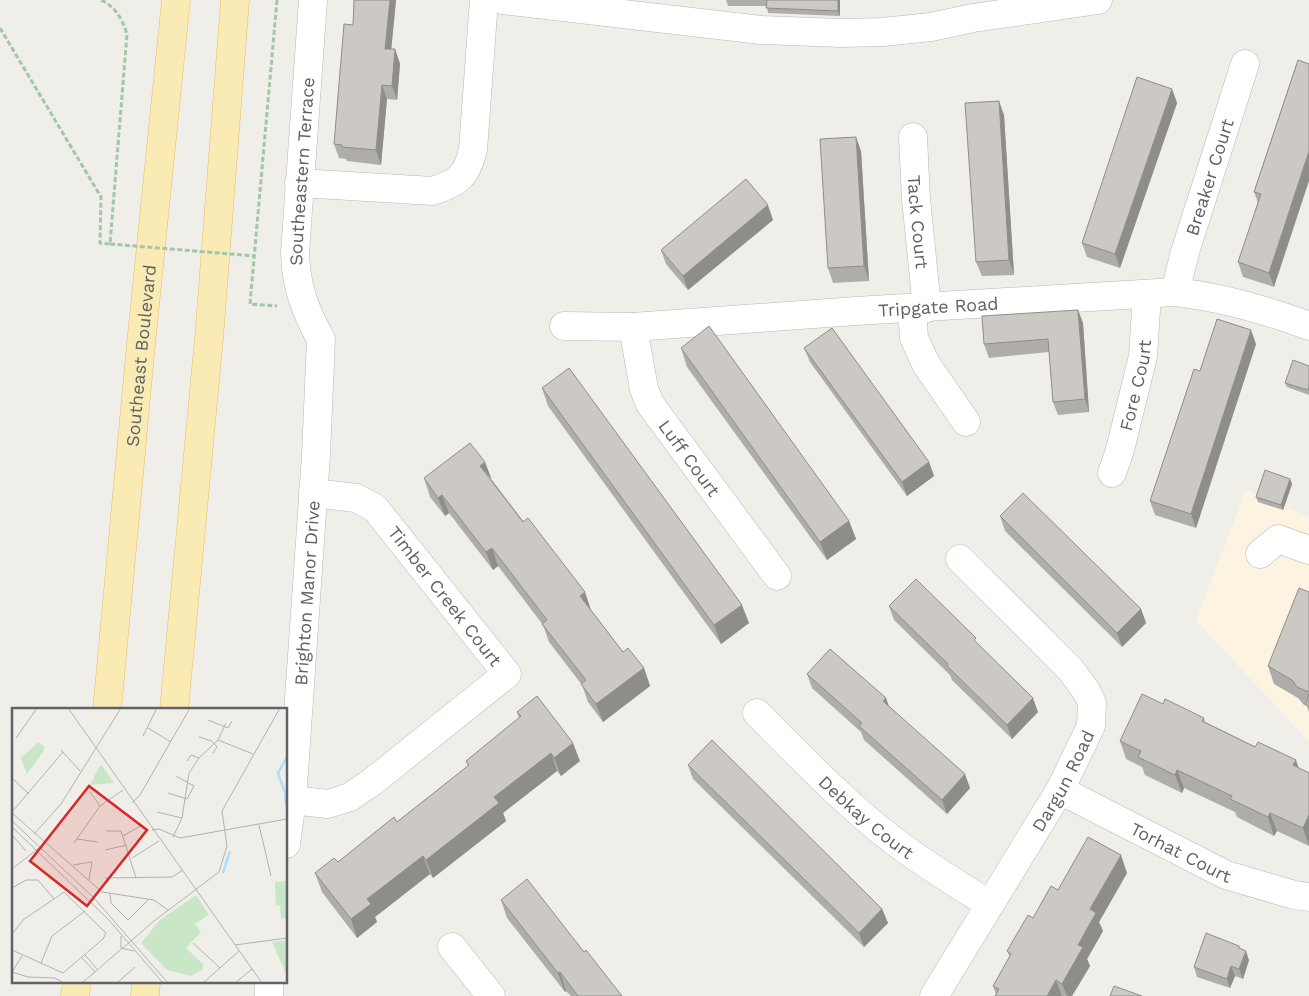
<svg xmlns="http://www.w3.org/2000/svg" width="1309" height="996" font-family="'Work Sans',sans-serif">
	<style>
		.commercial { fill: #fcf4e1 }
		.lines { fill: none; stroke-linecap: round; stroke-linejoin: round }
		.minor-casing { stroke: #b5b8bb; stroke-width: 29 }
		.major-casing { stroke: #e9bc68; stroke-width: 29 }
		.path { stroke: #a0c7a8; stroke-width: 3; stroke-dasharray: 5 2.5; stroke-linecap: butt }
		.minor { stroke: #fff; stroke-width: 28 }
		.major { stroke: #faeab3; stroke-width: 28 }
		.path-bridge { stroke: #a0c7a8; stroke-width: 3; stroke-dasharray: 5 2.5; stroke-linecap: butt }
		.wall { fill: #afada9 }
		.shaded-wall { fill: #8f8d89 }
		.building { fill: #ccc9c4; stroke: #8f8d89 }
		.labels { text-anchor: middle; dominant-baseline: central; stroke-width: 5; stroke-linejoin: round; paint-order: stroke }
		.street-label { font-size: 18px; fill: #5f6367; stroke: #fff }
		.inset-river { fill: none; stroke: #afdffa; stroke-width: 2.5 }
		.inset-road { fill: none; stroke: #b2b2b0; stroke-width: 1 }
		.view { fill: #d62828; fill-opacity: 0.15; stroke: #d62828; stroke-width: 2.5 }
		.inset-edge { fill: none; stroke: #5f6367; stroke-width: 2.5 }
	</style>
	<rect width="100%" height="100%" fill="#f0eee8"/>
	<polygon class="commercial" points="1246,490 1309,517 1309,742 1196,620"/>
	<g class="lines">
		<g class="minor-casing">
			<g id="minor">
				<polyline points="503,0 761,30 841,33 883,32 931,27 973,18 1098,0"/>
				<path id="s1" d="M913 137 916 199 927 308"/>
				<path d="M299 183 433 191C459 182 466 177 473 150L484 0"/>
				<path id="s2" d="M1175 292 1185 252 1245 64"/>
				<polyline points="912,308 914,338 926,364 966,422"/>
				<path id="s3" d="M564 326 633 327 856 311 1175 292C1221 297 1266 310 1309 326"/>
				<path id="s4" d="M633 327 644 389 650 404 777 576"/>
				<path id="s5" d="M1112 473 1120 450 1143 356 1147 295"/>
				<polyline points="1260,554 1278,539 1309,550"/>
				<path id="s6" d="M757 713C801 757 844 803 894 841 924 864 957 884 989 904"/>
				<path id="s7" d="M1060 790 1226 875 1294 895 1309 897"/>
				<polyline points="292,800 328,804 350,797 372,782 507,674 375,508 356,498 313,493"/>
				<path id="s8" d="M286 844 292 800 316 455 321 339C305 311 296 286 295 253L313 0"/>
				<polyline points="452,947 491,996"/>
				<polyline points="269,996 269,982"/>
				<path id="s9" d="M934 996 1060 790 1091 726 1092 703 1087 692 1071 670 960 559"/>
			</g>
		</g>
		<g class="major-casing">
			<g id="major">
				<path id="s10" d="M107 710 141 344 176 0"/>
				<polyline points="174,710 209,338 235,0"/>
				<polyline points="75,996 77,982"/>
				<polyline points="145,996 146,982"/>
			</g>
		</g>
		<g class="path">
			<polyline points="277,0 250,304 277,306"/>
			<path d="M0 28 101 197 100 243 110 244 127 34C122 19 116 7 101 0"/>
		</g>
		<use href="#minor" class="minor"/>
		<use href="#major" class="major"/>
		<polyline class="path-bridge" points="110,244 255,256"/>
	</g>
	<g class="wall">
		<polygon points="396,0 391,49 395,49 400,64 397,100 387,99 381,165 347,161 346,159 339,158 334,144 353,25"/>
		<polygon points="726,0 840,0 840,16 768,13 767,6 728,6"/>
		<polygon points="1298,60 1274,287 1243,277 1238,262 1258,203 1254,192"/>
		<polygon points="1172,89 1177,103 1120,268 1087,257 1082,243"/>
		<polygon points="1004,115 1014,275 982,276 976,262"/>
		<polygon points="861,151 869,281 833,283 828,268"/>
		<polygon points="773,220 688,290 666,264 661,250"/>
		<polygon points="1078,310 1083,323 1089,412 1058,415 1053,402 1049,352 989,358 984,344"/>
		<polygon points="1256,344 1196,528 1155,515 1150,501 1200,371"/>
		<polygon points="681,348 849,521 856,539 827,560 687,367"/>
		<polygon points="804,348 929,462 934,476 907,496 810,362"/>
		<polygon points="1309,366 1309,395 1287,387 1285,383"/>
		<polygon points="542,388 749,623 721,644 548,406"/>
		<polygon points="424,478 492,480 623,652 644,668 650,686 603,722 588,702 582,685 549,642 543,625 498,566 493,570 449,513 445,516 430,497"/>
		<polygon points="1290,479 1292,484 1283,510 1258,502 1256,497"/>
		<polygon points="1000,516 1141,609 1146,623 1122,647 1005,531"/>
		<polygon points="1309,592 1309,713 1307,706 1304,705 1298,698 1274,684 1268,666"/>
		<polygon points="889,606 1038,712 1012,739 952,680 950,675 894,620"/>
		<polygon points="807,674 886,698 888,706 970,788 947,814 864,740 861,732 812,688"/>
		<polygon points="1163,704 1204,718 1205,722 1309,773 1309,846 1277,831 1274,836 1237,817 1235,812 1184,788 1182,793 1145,775 1142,767 1126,759 1120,741"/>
		<polygon points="517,712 580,761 561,776 557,771 503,813 506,821 433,878 430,874 375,917 377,922 357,938 322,892 315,873 338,862 397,822 468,766 466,761 519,718"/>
		<polygon points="688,765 882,909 888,923 864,947 693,779"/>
		<polygon points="1127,873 1099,922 1103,931 1087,959 1090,966 1072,996 995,996 996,994 993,986 1010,957 1007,951 1033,918 1058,890"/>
		<polygon points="501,900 584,952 622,996 571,996 566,991 565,992 507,918"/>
		<polygon points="1239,946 1240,949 1249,960 1243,979 1235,976 1230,988 1197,977 1194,967"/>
	</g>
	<g class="shaded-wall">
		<polygon points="390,0 396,0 390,63 385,49"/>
		<polygon points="838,0 840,0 840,16 838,11"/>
		<polygon points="395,49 400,64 397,100 392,86"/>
		<polygon points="382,85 387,99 381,165 376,150"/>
		<polygon points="1172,89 1177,103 1120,268 1115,254"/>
		<polygon points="999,101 1004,115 1014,275 1009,260"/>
		<polygon points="856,137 861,151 869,281 864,266"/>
		<polygon points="1309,151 1309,181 1274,287 1269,273"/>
		<polygon points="768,205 773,220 688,290 683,276"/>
		<polygon points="1078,310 1083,323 1089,412 1085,399"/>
		<polygon points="1251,330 1256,344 1196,528 1191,514"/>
		<polygon points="485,462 492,480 480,466"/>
		<polygon points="929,462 934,476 907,496 902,482"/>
		<polygon points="1290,479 1292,484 1283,510 1281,505"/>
		<polygon points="442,495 449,513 445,516 438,498"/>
		<polygon points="849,521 856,539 827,560 820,542"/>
		<polygon points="492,548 498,566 493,570 486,552"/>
		<polygon points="585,592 591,610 580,596"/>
		<polygon points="742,605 749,623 721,644 714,625"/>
		<polygon points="1141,609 1146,623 1122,647 1117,633"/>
		<polygon points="644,668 650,686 603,722 596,704"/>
		<polygon points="886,698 891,712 883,701"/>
		<polygon points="1033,698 1038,712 1012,739 1007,725"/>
		<polygon points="573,743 580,761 561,776 554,758"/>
		<polygon points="551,753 557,771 503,813 506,821 433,878 426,860 494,797"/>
		<polygon points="1296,760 1302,778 1293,765"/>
		<polygon points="1177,770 1184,788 1182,793 1175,775"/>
		<polygon points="965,774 970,788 947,814 942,800"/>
		<polygon points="1270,813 1277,831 1274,836 1268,817"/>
		<polygon points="1309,815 1309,846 1303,828"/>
		<polygon points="1121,855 1127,873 1099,922 1103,931 1087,959 1090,966 1072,996 1067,996 1062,984 1090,909"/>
		<polygon points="423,856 430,874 375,917 377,922 357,938 351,919 367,899"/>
		<polygon points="882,909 888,923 864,947 859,933"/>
		<polygon points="1246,951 1249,960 1243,979 1239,969"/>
		<polygon points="1231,966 1235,976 1230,988 1227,979"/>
		<polygon points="560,972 566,991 565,992 558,973"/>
		<polygon points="1056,980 1062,996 1047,996"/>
	</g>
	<g class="building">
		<polygon points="354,0 390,0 385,49 395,49 392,86 382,85 376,150 342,147 342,145 334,144 344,24 353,25"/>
		<polygon points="767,0 838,0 838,11 766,8"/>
		<polygon points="1298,60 1309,64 1309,151 1269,273 1238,262 1261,194 1254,192"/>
		<polygon points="1137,77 1172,89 1115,254 1082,243"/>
		<polygon points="999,101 1009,260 976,262 965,103"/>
		<polygon points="856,137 864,266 828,268 820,139"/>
		<polygon points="746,179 768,205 683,276 661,250"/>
		<polygon points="1078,310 1085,399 1053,402 1048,339 984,344 982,316"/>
		<polygon points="1217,319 1251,330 1191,514 1150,501 1194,369 1200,371"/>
		<polygon points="709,326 849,521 820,542 681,348"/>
		<polygon points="832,328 929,462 902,482 804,348"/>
		<polygon points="1293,360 1309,366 1309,386 1308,390 1285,383"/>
		<polygon points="569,368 742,605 714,625 542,388"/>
		<polygon points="470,443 485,462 480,466 523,522 528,518 585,592 580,596 623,652 628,648 644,668 596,704 581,684 586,680 542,624 547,620 492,548 486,552 442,495 438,498 424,478"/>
		<polygon points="1265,470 1290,479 1281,505 1256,497"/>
		<polygon points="1023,493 1141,609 1117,633 1000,516"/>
		<polygon points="916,579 976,638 974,640 1033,698 1007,725 947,666 948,664 889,606"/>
		<polygon points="1299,588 1309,592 1309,692 1297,687 1292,680 1268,666"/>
		<polygon points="830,649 886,698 883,701 965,774 942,800 859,726 862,723 807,674"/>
		<polygon points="1142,694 1163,704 1165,699 1204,718 1202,721 1255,747 1258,742 1296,760 1293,765 1309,773 1309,815 1303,828 1270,813 1268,817 1230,799 1232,796 1177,770 1175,775 1138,757 1141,751 1120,741"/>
		<polygon points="1309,694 1309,707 1306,704"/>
		<polygon points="537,696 573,743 554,758 551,753 494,797 499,803 426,860 423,856 367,899 371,904 351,919 315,873 334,858 338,862 394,817 397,822 469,765 466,761 521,716 517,712"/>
		<polygon points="712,740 882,909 859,933 688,765"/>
		<polygon points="1088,837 1121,855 1090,909 1096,913 1078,945 1083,947 1062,984 1056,980 1047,996 995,996 999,989 993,986 1011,954 1007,951 1028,915 1033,918 1051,886 1058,890"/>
		<polygon points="527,879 584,952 586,950 622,996 578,996 560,972 558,973 501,900"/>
		<polygon points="1206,933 1239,946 1239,948 1246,951 1239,969 1231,966 1227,979 1194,967"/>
		<polygon points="1114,986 1142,996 1110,996"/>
	</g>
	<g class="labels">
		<g class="street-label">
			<text stroke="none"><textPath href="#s8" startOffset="679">Southeastern Terrace</textPath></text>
			<text stroke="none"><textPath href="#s2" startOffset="120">Breaker Court</textPath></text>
			<text stroke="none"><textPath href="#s1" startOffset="85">Tack Court</textPath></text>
			<text stroke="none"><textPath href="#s3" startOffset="375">Tripgate Road</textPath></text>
			<text stroke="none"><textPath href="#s10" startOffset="356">Southeast Boulevard</textPath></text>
			<text stroke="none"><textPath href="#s5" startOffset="91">Fore Court</textPath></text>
			<text stroke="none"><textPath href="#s4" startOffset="146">Luff Court</textPath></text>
			<text stroke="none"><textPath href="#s8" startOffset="252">Brighton Manor Drive</textPath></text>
			<text transform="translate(445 596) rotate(52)">Timber Creek Court</text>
			<text stroke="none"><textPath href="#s9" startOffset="251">Dargun Road</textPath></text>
			<text stroke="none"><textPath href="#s6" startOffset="151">Debkay Court</textPath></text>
			<text stroke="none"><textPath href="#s7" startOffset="136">Torhat Court</textPath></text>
		</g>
	</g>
	<g transform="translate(12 708)">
		<rect width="275" height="275" fill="#f0eee8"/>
		<path d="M26 34 33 39 31 44 15 66 9 50ZM90 57 102 75 78 77 87 59ZM275 173V210L269 211 268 197 264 198 263 174ZM184 187 197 207 183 216 189 224 174 240 191 256V261L179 268 155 262 129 235 148 212ZM275 232V268L260 234Z" fill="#c9e6c7"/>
		<path class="inset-river" d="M272 82 266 65 275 49M273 82 274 98M211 165 218 143"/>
		<path class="inset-road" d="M56 0 250 275M196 12 216 20 220 13M136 20 159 34M131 28 145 0M187 29 200 33 205 39 201 45M4 30 25 0M206 32 241 46M49 42 68 63M175 53 179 47 187 50M0 70 17 86M78 84 88 98M156 85 175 91 182 78 164 68M120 95 128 87 178 0M0 104 51 44M145 104 170 110M0 105 90 184 142 192 156 202M0 113 82 190 156 275M247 117 259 168M0 119 96 211 151 275M140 122 147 121 168 130 275 111M94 123H109L124 170M22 126 49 96 109 0M0 127 14 143M111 128 130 117M161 129 170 110 177 65 187 50 206 32 214 15M65 131 86 134M62 135 88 98 111 82M93 142 115 137M120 150 147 133M61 157 80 154 77 172M0 161 28 139M93 170 160 169 171 162M0 180 14 172H26L42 191M98 186 99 195 116 212 137 191M0 226 11 212 52 184 94 225 91 231 51 265 0 242M109 228V240L122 243M181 235 208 260M223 237 275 230M73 247 85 261M70 250 83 264M29 255 40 228 73 203M0 264 16 269 43 270 52 275M0 264 10 248M70 275 142 213 207 164 215 138 210 103 268 0M105 275 123 259M191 275 227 243M223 275 240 261"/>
		<path class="view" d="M77 78 135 122 75 198 18 153Z"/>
		<rect width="275" height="275" class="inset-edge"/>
	</g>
</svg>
